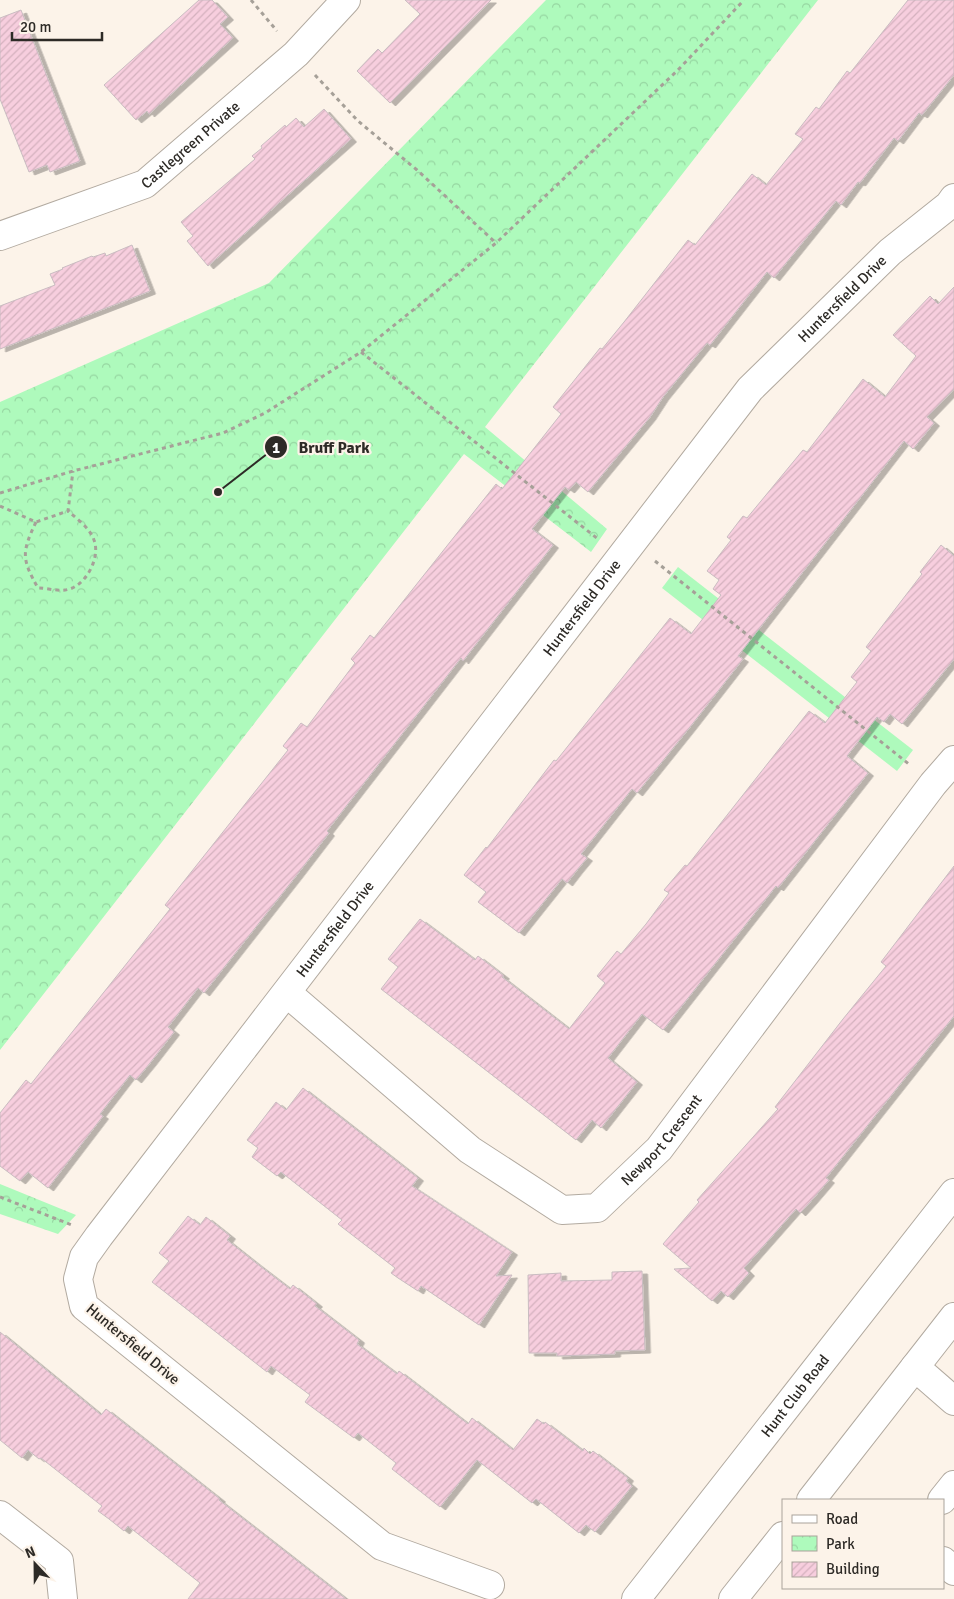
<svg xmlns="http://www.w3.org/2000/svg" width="954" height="1599" font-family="Signika,sans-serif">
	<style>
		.green { fill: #aefabc }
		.park { fill: url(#park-crowns) }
		.building { fill: url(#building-hatch); stroke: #c9bcc1; filter: url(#shadow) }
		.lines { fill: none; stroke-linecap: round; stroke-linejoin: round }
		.street-casing { stroke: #b2aaa0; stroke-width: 30 }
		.primary-casing { stroke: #b2aaa0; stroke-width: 30 }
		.path { stroke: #a6a098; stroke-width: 3; stroke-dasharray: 4 4; stroke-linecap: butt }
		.street { stroke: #fff; stroke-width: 28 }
		.primary { stroke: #fff; stroke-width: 28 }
		.labels { text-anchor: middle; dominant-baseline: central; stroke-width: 4.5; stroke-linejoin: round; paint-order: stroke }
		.street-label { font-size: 15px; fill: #2d2a26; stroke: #fcf3e9 }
		.leader { fill: none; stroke: #2d2a26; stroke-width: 2 }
		.callout-dot { fill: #2d2a26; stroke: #fcf3e9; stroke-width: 2 }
		.mark-label { font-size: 15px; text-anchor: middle; font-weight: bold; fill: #fff }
		.callout-label { font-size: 16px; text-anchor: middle; font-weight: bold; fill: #2d2a26; stroke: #fcf3e9; stroke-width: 4.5; stroke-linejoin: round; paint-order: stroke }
	</style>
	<defs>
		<pattern id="park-crowns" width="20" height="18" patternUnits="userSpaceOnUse" patternTransform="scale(1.25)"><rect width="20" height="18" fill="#aefabc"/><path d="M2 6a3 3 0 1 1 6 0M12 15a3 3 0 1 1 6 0" fill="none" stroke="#96d6a1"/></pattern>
		<pattern id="building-hatch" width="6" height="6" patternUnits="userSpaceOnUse" patternTransform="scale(1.25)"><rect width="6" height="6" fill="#f7cede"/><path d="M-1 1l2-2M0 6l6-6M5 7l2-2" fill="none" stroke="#d4b1be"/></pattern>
		<filter id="shadow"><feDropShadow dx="5.5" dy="3" stdDeviation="0" flood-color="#0004"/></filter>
	</defs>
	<rect width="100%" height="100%" fill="#fcf3e9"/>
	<polygon class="green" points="678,567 913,750 897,771 662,588"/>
	<g class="park">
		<polygon points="546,0 818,0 485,427 607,529 591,552 464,454 0,1050 0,402 269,283"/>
		<polygon points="0,1184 76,1215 58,1234 0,1214"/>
	</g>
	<g class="building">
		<polygon points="199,0 212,0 228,17 220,24 233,38 149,114 147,111 136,120 104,85"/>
		<polygon points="405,0 491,0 390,103 357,71 378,49 382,53 420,14"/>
		<polygon points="908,0 954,0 954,75 922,115 919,113 898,141 894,138 860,183 858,182 841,205 836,201 774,278 767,272 710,345 707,343 663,397 650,417 588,492 576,482 569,490 565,487 532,529 553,545 463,661 461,658 361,787 327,831 329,833 296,876 204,993 198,988 168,1027 174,1032 150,1063 136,1080 130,1075 100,1114 103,1116 48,1188 28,1172 20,1181 0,1166 0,1113 26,1080 31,1084 42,1070 170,909 165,905 288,750 283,746 301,723 307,727 355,663 351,659 361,647 370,635 374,638 496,484 502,489 561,414 553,407 600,348 602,349 624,322 688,240 695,245 752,174 766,185 803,139 795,134 816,107 819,109 847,71 850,73"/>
		<polygon points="21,10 80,161 50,172 47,165 29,172 0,99 0,18"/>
		<polygon points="324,109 351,139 208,266 187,241 193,236 181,222 255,159 252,156 262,148 261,146 285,125 286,127 296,118 304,127"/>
		<polygon points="132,245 150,291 0,349 0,306 55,285 50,274 63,269 62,268 92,256 93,257 105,253 106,256"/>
		<polygon points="954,287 954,389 927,417 934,423 913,449 904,441 738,656 743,659 690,727 637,793 632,789 581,854 587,858 577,870 567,883 562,879 519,933 478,902 486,892 464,875 486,847 487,848 554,760 556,761 670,618 691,634 721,595 713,589 719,580 707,571 731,540 727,537 743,516 747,518 803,450 807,452 863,379 885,397 916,356 893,335 930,296 938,304"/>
		<polygon points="941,545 954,556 954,659 902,724 890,714 884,722 877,717 847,756 868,773 789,874 778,888 776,886 663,1030 642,1014 608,1058 637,1082 601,1128 592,1120 576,1140 381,989 398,967 388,959 420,919 475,960 478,956 504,976 502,977 569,1029 605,983 597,976 617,951 621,954 646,924 669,893 664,890 685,865 687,866 809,711 825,723 857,682 851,677 871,651 866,647 922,574 920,572"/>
		<polygon points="954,866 954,1016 826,1178 829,1180 811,1201 800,1213 796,1209 744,1268 749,1273 728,1297 721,1291 712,1301 674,1269 691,1268 663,1244 699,1202 697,1200 778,1109 775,1107 843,1019 886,966 881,962"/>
		<polygon points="303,1088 418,1178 412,1186 512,1252 496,1276 512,1275 479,1325 421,1286 418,1291 398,1278 391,1273 395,1268 338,1224 342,1220 281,1172 277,1176 252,1157 258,1148 247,1140 276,1102 286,1110"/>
		<polygon points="188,1216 200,1225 206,1217 230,1236 227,1240 256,1263 290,1289 293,1285 317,1304 315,1306 359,1340 357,1344 397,1374 399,1371 468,1424 472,1418 513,1450 537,1419 544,1424 545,1422 583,1451 584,1448 590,1454 593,1451 628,1478 626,1481 632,1486 595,1532 586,1525 579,1533 536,1499 532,1503 477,1460 440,1507 392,1469 396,1463 358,1433 354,1438 305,1402 310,1395 271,1366 267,1372 152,1282 169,1261 159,1253"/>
		<polygon points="642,1271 645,1350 615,1351 615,1354 557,1356 557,1353 529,1353 528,1275 561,1273 561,1281 612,1280 612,1272"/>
		<polygon points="0,1332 101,1415 106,1409 206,1488 220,1499 219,1500 346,1599 188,1599 200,1583 128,1526 124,1531 109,1519 98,1511 102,1506 41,1458 39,1459 28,1450 22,1458 0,1440"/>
	</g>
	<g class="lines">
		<g class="street-casing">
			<g id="street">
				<path id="s1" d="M0 236 145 184 296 54 346 0"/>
				<path id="s2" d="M287 993 470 1150 562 1210 597 1208 659 1149 933 784 954 760"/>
				<polyline points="915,1367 954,1401"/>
				<polyline points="942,1500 954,1485"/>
				<polyline points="0,1515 59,1561 63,1599"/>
				<polyline points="943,1561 954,1571"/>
				<path id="s3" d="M490 1585 382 1546 84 1306 78 1279 84 1257 99 1236 750 389 890 252 949 205 954 198"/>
			</g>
		</g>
		<g class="primary-casing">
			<g id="primary">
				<polyline points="811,1500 954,1317"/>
				<path id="s4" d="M636 1599 954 1193"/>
				<polyline points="733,1599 783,1536"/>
			</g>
		</g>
		<g class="path">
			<polyline points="251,0 277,31"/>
			<polyline points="315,75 358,121 417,170 496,243"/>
			<polyline points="361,352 598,539"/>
			<polyline points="0,493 73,471 223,433 265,413 361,352 496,243 678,70 744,0"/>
			<polyline points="0,506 36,522 68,511 73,471"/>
			<path d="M36 522C22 552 21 558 38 588 46 588 56 591 65 590 85 588 101 558 94 540 90 528 77 519 68 511"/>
			<polyline points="655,561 910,765"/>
			<polyline points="0,1197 72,1225"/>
		</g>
		<use href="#street" class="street"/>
		<use href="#primary" class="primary"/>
	</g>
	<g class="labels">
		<g class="street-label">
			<text stroke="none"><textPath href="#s1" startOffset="214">Castlegreen Private</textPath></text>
			<text stroke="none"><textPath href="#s3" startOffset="1771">Huntersfield Drive</textPath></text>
			<text stroke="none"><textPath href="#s3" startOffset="1366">Huntersfield Drive</textPath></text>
			<text stroke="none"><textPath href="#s3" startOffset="961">Huntersfield Drive</textPath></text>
			<text stroke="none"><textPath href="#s2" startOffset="480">Newport Crescent</textPath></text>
			<text transform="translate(133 1344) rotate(40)">Huntersfield Drive</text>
			<text stroke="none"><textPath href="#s4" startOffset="258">Hunt Club Road</textPath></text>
		</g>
	</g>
	<path class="leader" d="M218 492L276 447"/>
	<g class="callout-dot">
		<circle cx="218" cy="492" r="5"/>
		<circle cx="276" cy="447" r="12"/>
	</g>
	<g class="mark-label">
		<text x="276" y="453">1</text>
	</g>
	<g class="callout-label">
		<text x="334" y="453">Bruff Park</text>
	</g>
	<rect x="782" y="1499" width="162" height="90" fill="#fcf3e9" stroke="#a9a39b"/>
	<rect x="792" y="1515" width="25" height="8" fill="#ffffff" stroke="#a9a39b"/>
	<text x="826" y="1524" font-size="15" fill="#2d2a26">Road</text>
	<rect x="792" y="1536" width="25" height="15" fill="url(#park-crowns)" stroke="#a9a39b"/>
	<text x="826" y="1549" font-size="15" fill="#2d2a26">Park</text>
	<rect x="792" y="1562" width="25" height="15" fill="url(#building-hatch)" stroke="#a9a39b"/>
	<text x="826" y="1574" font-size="15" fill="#2d2a26">Building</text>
	<g transform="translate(35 1564) rotate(338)" stroke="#fcf3e9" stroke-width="4" paint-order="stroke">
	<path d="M0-4L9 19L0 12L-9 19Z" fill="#2d2a26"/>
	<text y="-8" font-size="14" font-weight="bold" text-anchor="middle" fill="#2d2a26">N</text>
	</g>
	<path d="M12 32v8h90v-8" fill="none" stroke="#2d2a26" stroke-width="2.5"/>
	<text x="20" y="32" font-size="15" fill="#2d2a26" stroke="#fcf3e9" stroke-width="4" paint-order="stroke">20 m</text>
</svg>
